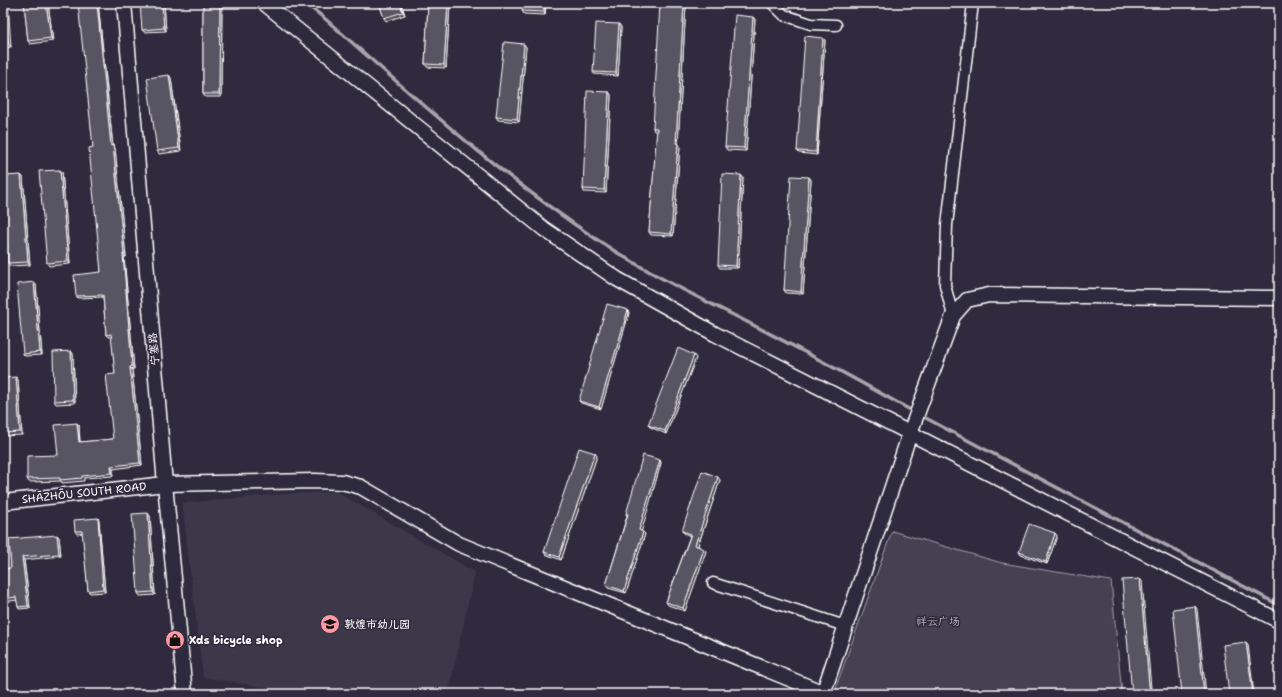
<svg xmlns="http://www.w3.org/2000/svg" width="1282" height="697" font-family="'Shantell Sans','LXGW WenKai TC',sans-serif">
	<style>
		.built { fill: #3c3749 }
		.green { fill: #464152; stroke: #a2a0a8 }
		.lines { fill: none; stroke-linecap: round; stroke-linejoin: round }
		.stream { stroke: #a7a6ad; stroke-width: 3.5 }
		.street-casing { stroke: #fff; stroke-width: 13 }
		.secondary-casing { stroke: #fff; stroke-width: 17 }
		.street { stroke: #2f2a3d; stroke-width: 10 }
		.secondary { stroke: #2f2a3d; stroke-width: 14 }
		.wall { fill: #4d4956; stroke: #fff }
		.shaded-wall { fill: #3e3c46; stroke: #fff }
		.building { fill: #595564; stroke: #fff }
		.labels { text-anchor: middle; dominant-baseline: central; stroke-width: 3; stroke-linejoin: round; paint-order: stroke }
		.street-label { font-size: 11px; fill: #fff; stroke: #2f2a3d }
		.park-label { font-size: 11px; fill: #b5b3ba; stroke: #2f2a3d }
		.poi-label { font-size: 11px; font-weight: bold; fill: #fff; stroke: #2f2a3d; text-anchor: start }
	</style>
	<rect width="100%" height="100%" fill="#2f2a3d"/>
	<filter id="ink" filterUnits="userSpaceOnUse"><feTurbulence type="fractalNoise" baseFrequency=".025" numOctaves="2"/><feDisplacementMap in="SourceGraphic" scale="8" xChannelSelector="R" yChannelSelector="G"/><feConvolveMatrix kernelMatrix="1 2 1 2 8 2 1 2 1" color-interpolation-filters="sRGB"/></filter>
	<g filter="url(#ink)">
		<polygon class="built" points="337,492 475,572 448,694 301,694 203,677 182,503 284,494"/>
		<polygon class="green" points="892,531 1002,563 1111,581 1122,694 836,694 837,684"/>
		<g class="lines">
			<g class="stream">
				<path d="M305 3 323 17C411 94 498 174 596 239 645 272 700 298 753 325 807 353 861 382 914 412"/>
				<polyline points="920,415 1279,605"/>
			</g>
			<g class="street-casing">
				<g id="street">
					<polyline points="772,3 784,15 811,24 836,25"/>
					<polyline points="953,316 945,285 947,225 973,3"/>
					<polyline points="713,583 845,626"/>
				</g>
			</g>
			<g class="secondary-casing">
				<g id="secondary">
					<polyline points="124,3 165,484 185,694"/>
					<polyline points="264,3 544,229 617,279 715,334 1279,621"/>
					<polyline points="3,502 165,484 315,481 342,482 361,487 459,544 824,693"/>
					<polyline points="823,694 910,433 953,316 967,300 989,295 1279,298"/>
				</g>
			</g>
			<use href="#street" class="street"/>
			<use href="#secondary" class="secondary"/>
		</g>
		<g class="wall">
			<polygon points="3,3 11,47 3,48"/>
			<polygon points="24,3 48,3 53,41 30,44 28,41"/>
			<polygon points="98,3 113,146 115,148 126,257 124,257 134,369 132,369 142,465 113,469 113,476 84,478 84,481 62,483 61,481 29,482 27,479 58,455 77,423 79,425 80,442 113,439 115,374 112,337 108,337 106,335 103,297 78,298 76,296 101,272 93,147"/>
			<polygon points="164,3 166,31 144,32 142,30"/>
			<polygon points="203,3 222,3 221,97 205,97 203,94"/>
			<polygon points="379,3 401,3 405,15 386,21 384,18"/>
			<polygon points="428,3 450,3 446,68 427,67 425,64"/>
			<polygon points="546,3 545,15 524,14 522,11"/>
			<polygon points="686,4 678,143 680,146 673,236 651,235 649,232 657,131 654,131 653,128"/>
			<polygon points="753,17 755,19 746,151 727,150 725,147"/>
			<polygon points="621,27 618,76 594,74 593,72"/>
			<polygon points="823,38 825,40 817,155 799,153 797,151"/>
			<polygon points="526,47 519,122 498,120 496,117"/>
			<polygon points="169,75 171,78 181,151 159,154 157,151"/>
			<polygon points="609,92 611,95 606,193 584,192 583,189"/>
			<polygon points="62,172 70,264 49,266 47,263"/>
			<polygon points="21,175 23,177 30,265 10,266 8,263"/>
			<polygon points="741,175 743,178 738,268 720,268 718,265"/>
			<polygon points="809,177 811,180 803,294 786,293 784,290"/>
			<polygon points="36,285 42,355 25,356 23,354"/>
			<polygon points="628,310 629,313 601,409 581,403 579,401"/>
			<polygon points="71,351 73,354 75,403 56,404 54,401"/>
			<polygon points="696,358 666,434 650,427 648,425"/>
			<polygon points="18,380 22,435 3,436 3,406"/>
			<polygon points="597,456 561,560 545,554 544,552"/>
			<polygon points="660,460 661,463 641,531 645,534 626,593 608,588 606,585 627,516 626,514"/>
			<polygon points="720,480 698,546 706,551 685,611 668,605 666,602 690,536 684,533 682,531"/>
			<polygon points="150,516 155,595 140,596 138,593"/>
			<polygon points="98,518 99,521 105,592 90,593 88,591 83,533 77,534 75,531"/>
			<polygon points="1055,533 1057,536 1047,564 1021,555 1019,552"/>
			<polygon points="59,537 61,556 24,560 30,608 19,609 18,607 17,600 3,602 3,569 11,568 9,539"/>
		</g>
		<g class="shaded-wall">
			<polygon points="5,3 8,3 11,47 8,43"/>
			<polygon points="46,3 48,3 53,41 51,38"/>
			<polygon points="97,3 98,3 113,148 111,146"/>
			<polygon points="162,3 164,3 166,31 164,28"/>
			<polygon points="220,3 222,3 221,97 219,94"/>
			<polygon points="400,3 401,3 405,15 403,12"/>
			<polygon points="448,3 450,3 446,68 444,65"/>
			<polygon points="544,3 546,3 545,15 544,12"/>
			<polygon points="684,3 686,3 686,4 678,146 676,143"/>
			<polygon points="753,17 755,19 746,151 744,148"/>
			<polygon points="619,24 621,27 618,76 616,73"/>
			<polygon points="823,38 825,40 817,155 816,152"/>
			<polygon points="524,44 526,47 519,122 517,119"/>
			<polygon points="169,75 171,78 181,151 179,148"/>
			<polygon points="609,92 611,95 606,193 604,190"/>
			<polygon points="678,143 680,146 673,236 671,234"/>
			<polygon points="113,145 115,148 126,257 124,254"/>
			<polygon points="60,170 62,172 70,264 68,261"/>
			<polygon points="21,175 23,177 30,265 28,262"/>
			<polygon points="741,175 743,178 738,268 736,266"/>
			<polygon points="809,177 811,180 803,294 801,292"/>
			<polygon points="123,254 124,257 134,369 132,366"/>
			<polygon points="34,282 36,285 42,355 40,352"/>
			<polygon points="628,310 629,313 601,409 599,407"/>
			<polygon points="71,351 73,354 75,403 73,400"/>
			<polygon points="694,355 696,358 666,434 665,431"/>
			<polygon points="130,367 132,369 142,465 140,463"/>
			<polygon points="16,377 18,380 22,435 20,432"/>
			<polygon points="77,423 79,425 80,445 79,442"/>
			<polygon points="595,453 597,456 561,560 559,557"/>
			<polygon points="660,460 661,463 641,533 639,530"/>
			<polygon points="111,466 113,469 113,476 112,473"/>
			<polygon points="718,477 720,480 697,548 695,545"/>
			<polygon points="148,513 150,516 155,595 153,592"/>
			<polygon points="98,518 99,521 105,592 103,589"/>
			<polygon points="643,532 645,534 626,593 624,591"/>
			<polygon points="1055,533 1057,536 1047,564 1046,562"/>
			<polygon points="57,535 59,537 61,556 59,554"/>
			<polygon points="704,549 706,551 685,611 683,608"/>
			<polygon points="22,557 24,560 30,608 28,606"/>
			<polygon points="1140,579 1142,581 1151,688 1152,694 1151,694 1149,685"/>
			<polygon points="1195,606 1197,609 1206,694 1204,694"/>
			<polygon points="1246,642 1248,644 1254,694 1253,694"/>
		</g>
		<g class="building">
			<polygon points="3,3 5,3 8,43 3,43"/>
			<polygon points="24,3 46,3 51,38 28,41"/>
			<polygon points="78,3 97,3 111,146 113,145 124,254 123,254 132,366 130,367 140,463 111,466 112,473 82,476 82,478 60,480 60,478 27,479 27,456 58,455 55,425 77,423 79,442 113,439 106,375 115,374 111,334 106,335 103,295 76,296 74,275 101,272 89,148 93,147"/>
			<polygon points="140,3 162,3 164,28 142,30"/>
			<polygon points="203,3 220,3 219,94 203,94"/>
			<polygon points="379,3 400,3 403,12 384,18"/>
			<polygon points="428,3 448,3 444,65 425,64"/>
			<polygon points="523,3 544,3 544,12 522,11"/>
			<polygon points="660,3 684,3 676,143 678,143 671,234 649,232 657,128 653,128"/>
			<polygon points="735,15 753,17 744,148 725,147"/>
			<polygon points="596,23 619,24 616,73 593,72"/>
			<polygon points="805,36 823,38 816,152 797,151"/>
			<polygon points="504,42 524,44 517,119 496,117"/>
			<polygon points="169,75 179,148 157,151 147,78"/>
			<polygon points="587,91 609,92 604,190 583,189"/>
			<polygon points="60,170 68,261 47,263 39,171"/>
			<polygon points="722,174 741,175 736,266 718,265"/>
			<polygon points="21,175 28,262 8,263 3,189 3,176"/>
			<polygon points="791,176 809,177 801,292 784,290"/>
			<polygon points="34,282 40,352 23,354 17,284"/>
			<polygon points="607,304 628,310 599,407 579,401"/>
			<polygon points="678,348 694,355 665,431 648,425"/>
			<polygon points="71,351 73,400 54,401 53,352"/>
			<polygon points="16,377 20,432 3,433 3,378"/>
			<polygon points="579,448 595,453 559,557 544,552"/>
			<polygon points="643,455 660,460 639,530 643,532 624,591 606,585 628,514 626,514"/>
			<polygon points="702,471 718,477 695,545 704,549 683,608 666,602 691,534 682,531"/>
			<polygon points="148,513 153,592 138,593 132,514"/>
			<polygon points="98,518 103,589 88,591 82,531 75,531 74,520"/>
			<polygon points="1029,524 1055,533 1046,562 1019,552"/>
			<polygon points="57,535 59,554 22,557 28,606 18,607 16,597 3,599 3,569 11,568 9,539"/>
			<polygon points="1140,579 1149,685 1151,694 1132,694 1122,580"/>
			<polygon points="1195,606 1204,694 1182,694 1173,609"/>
			<polygon points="1246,642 1253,694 1229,694 1223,645"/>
		</g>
	</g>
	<defs>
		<g id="school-disc" transform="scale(1)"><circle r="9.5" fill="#ff9aa2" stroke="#2f2a3d"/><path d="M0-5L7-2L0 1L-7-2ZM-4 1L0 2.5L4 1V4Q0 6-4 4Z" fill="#111"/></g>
		<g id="shop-disc" transform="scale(1)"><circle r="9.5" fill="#ff9aa2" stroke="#2f2a3d"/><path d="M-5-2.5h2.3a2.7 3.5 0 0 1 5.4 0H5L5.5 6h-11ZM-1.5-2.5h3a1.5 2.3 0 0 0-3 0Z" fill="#111"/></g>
	</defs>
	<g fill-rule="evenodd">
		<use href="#school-disc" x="330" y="624"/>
		<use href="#shop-disc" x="175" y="640"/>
	</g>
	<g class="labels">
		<g class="street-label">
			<text transform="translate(154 349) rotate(-95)">宁塞路</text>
			<text transform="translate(84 493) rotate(-6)">SHĀZHŌU SOUTH ROAD</text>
		</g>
		<g class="park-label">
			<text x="938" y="621">祥云广场</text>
		</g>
		<g class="poi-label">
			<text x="344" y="624">敦煌市幼儿园</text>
			<text x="189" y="640">Xds bicycle shop</text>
		</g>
	</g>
	<rect width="1282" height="697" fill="none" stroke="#2f2a3d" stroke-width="16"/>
	<rect x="8" y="8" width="1266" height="681" fill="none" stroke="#fff" stroke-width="1.5" filter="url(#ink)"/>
</svg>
